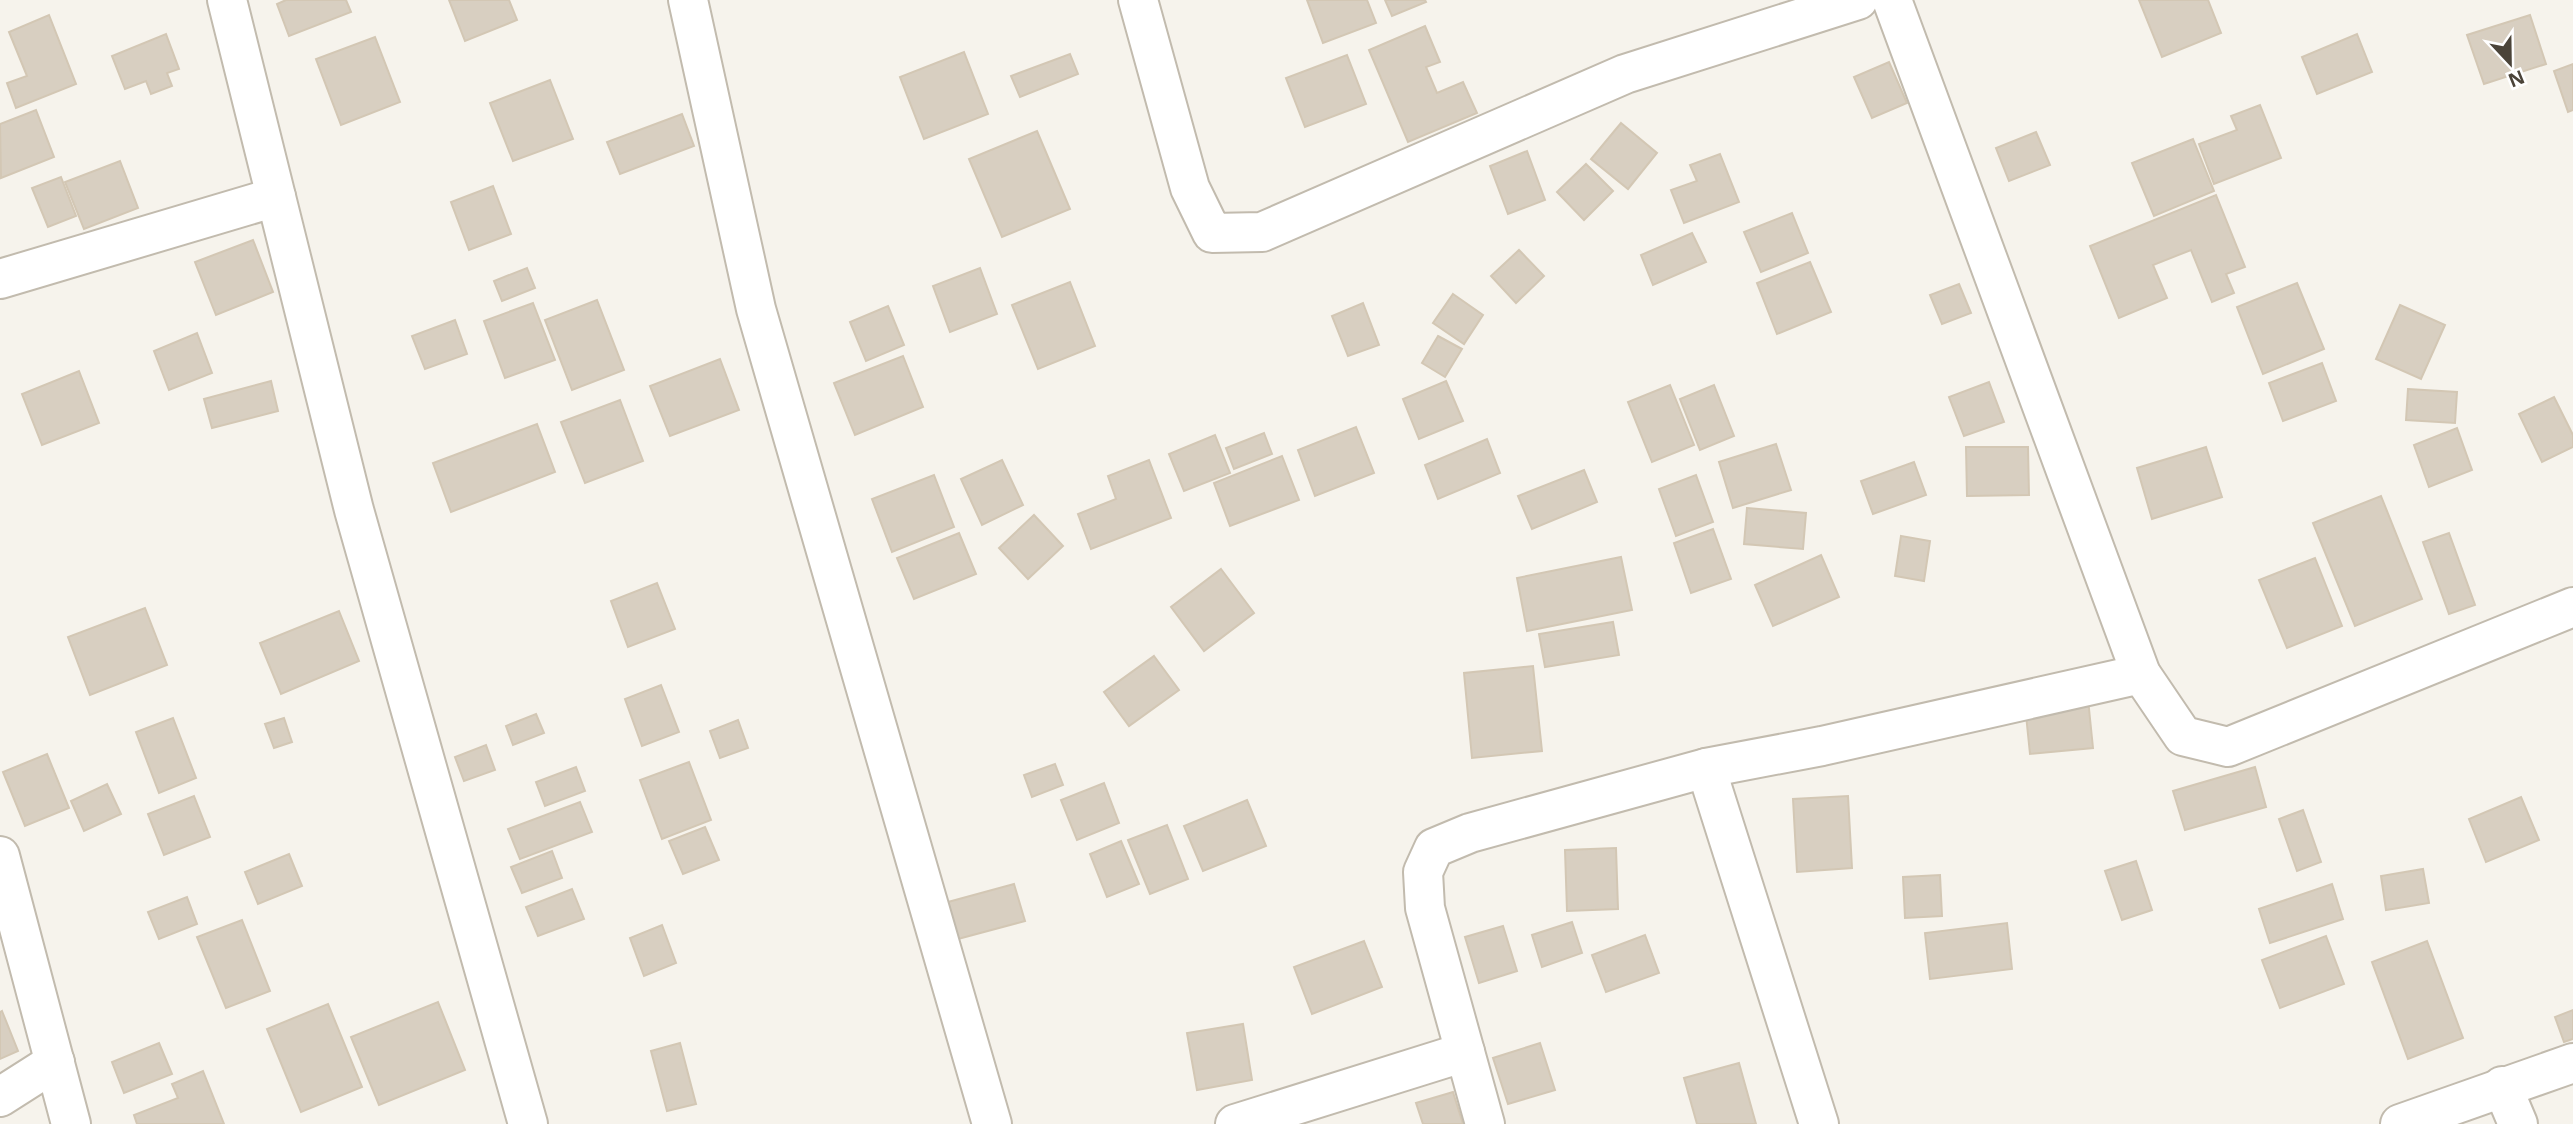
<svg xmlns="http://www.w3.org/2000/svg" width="2573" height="1124" font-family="'Noto Sans',sans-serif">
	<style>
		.building { fill: #d8cfc1; stroke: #d3c7b4; stroke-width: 2 }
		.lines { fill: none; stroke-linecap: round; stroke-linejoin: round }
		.minor-casing { stroke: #c2bbae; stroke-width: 42 }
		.minor { stroke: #fff; stroke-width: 38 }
	</style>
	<rect width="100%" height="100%" fill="#f6f3ec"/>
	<g class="building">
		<polygon points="286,0 346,0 351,12 289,36 277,4"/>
		<polygon points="449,0 509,0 517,20 465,41"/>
		<polygon points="1307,0 1367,0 1376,23 1323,43"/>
		<polygon points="1385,0 1425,0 1426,2 1392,16"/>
		<polygon points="2139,0 2208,0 2221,33 2162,57"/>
		<polygon points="49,15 76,84 16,108 7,83 27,76 9,32"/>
		<polygon points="2530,15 2546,64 2484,84 2467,35"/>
		<polygon points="1425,26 1440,62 1426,67 1437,93 1463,82 1477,113 1408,142 1369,50"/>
		<polygon points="166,34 179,69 167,73 172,86 151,94 146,81 125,89 112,56"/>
		<polygon points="2357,34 2372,72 2317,94 2302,57"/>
		<polygon points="375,37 400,102 341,125 316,59"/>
		<polygon points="964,52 988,114 924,139 900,77"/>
		<polygon points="1070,54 1078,74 1020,97 1011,76"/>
		<polygon points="1347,55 1366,104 1305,127 1286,78"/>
		<polygon points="1889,62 1907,103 1872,118 1854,77"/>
		<polygon points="2573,64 2573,110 2568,112 2554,71"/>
		<polygon points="550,80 573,139 513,161 490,103"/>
		<polygon points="2260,105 2281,158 2214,184 2199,144 2237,130 2231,116"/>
		<polygon points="36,110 54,157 1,178 0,124"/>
		<polygon points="682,114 694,146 620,174 607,142"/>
		<polygon points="1621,123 1657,153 1628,189 1591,159"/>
		<polygon points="1037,131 1070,209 1002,237 969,159"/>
		<polygon points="2036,132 2050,165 2009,181 1996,148"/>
		<polygon points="2193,139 2214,191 2154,216 2132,163"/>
		<polygon points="1527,151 1545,200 1508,214 1490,166"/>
		<polygon points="1720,154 1739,202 1684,223 1671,190 1697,181 1690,165"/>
		<polygon points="120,161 138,208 84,229 65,182"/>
		<polygon points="1586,164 1613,191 1584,220 1557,192"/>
		<polygon points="61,177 76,216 48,227 32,188"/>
		<polygon points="493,186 511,234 469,250 451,202"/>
		<polygon points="2216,195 2245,267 2226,274 2234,293 2212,302 2191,250 2153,265 2167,298 2119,318 2090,246"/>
		<polygon points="1792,213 1808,253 1761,272 1744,232"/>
		<polygon points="1692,233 1706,262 1653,285 1641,255"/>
		<polygon points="253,240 273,292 216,315 195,262"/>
		<polygon points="1519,250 1544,276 1516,303 1491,276"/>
		<polygon points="1810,262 1831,312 1777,334 1757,283"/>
		<polygon points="527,268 535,288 502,301 494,281"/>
		<polygon points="980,268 997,314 950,332 933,286"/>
		<polygon points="1070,282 1095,346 1038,369 1012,305"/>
		<polygon points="2297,283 2324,349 2263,374 2237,307"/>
		<polygon points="1959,284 1971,313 1942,324 1930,295"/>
		<polygon points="1453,294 1483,315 1464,344 1433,323"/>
		<polygon points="597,300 624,370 572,390 545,320"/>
		<polygon points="533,303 555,360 505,378 484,321"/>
		<polygon points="1363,303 1379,345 1348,356 1332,316"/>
		<polygon points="2400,305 2445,325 2421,379 2376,359"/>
		<polygon points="888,306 904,345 866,361 850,322"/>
		<polygon points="455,320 467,354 425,369 412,336"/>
		<polygon points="197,333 212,373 169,390 154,351"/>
		<polygon points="1438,336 1462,349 1445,377 1422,363"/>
		<polygon points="903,356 923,407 855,435 834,383"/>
		<polygon points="720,359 739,410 670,436 650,386"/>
		<polygon points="2322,363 2336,401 2283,421 2269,383"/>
		<polygon points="79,371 99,423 42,445 22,394"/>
		<polygon points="271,381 278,411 212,428 204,399"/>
		<polygon points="1446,381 1463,421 1419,439 1403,399"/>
		<polygon points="1989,382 2004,422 1964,436 1949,397"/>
		<polygon points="1670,385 1694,445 1652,462 1628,402"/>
		<polygon points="1714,385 1734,436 1700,450 1680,399"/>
		<polygon points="2408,389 2457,392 2455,423 2406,420"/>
		<polygon points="2554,397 2573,435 2573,447 2542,462 2519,414"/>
		<polygon points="620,400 643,461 585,483 561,422"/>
		<polygon points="537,424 555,472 451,512 433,463"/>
		<polygon points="1356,427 1374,473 1315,496 1298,450"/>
		<polygon points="2457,428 2472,470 2429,487 2414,445"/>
		<polygon points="1264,433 1272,454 1234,469 1226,448"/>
		<polygon points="1215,435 1230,473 1184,491 1169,454"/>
		<polygon points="1487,439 1500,473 1438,499 1425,465"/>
		<polygon points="1776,444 1791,490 1733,508 1719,462"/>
		<polygon points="1966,447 2028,447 2029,495 1967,496"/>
		<polygon points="2206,447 2222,497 2152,519 2137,468"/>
		<polygon points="1282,456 1299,500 1230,526 1214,483"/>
		<polygon points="1002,460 1023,505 982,525 961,479"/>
		<polygon points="1149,460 1171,518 1091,549 1078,514 1116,499 1108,476"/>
		<polygon points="1914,462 1926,495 1873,514 1861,481"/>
		<polygon points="1584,470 1597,502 1532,529 1518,496"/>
		<polygon points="934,475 954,527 892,552 872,499"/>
		<polygon points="1696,475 1713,522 1676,536 1659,489"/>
		<polygon points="2381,496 2422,599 2355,626 2313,523"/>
		<polygon points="1747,508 1806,513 1803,549 1744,544"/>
		<polygon points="1034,515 1063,546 1028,579 999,548"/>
		<polygon points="1713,529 1731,579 1691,593 1674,543"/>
		<polygon points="959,533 976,574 914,599 897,558"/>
		<polygon points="2449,533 2475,605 2449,614 2423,542"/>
		<polygon points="1901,536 1930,541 1924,581 1895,576"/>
		<polygon points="1821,555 1839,597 1773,626 1755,585"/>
		<polygon points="1621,557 1632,610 1527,631 1517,578"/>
		<polygon points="2315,558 2342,626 2287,648 2259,580"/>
		<polygon points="1221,569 1254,613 1204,651 1171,607"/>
		<polygon points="657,583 675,629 628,647 611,601"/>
		<polygon points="145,608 167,665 90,695 68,637"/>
		<polygon points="339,611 359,661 281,694 260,643"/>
		<polygon points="1613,622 1619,655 1545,667 1539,634"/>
		<polygon points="1154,656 1179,690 1129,726 1104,692"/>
		<polygon points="1533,666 1542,751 1472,758 1464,673"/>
		<polygon points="661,685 679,732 642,746 625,699"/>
		<polygon points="2088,699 2093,748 2030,754 2025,705"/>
		<polygon points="536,714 544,733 513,745 506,726"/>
		<polygon points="173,718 196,778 159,793 136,732"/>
		<polygon points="284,718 292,742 274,748 265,724"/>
		<polygon points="738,720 748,748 720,758 710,731"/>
		<polygon points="486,745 495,770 464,781 455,757"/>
		<polygon points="47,754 69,808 25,826 3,772"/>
		<polygon points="689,762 711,820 662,839 640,780"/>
		<polygon points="1055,764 1063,785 1032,797 1024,775"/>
		<polygon points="576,767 585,791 545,806 536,782"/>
		<polygon points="2255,767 2266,807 2185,830 2173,791"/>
		<polygon points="1104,783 1119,823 1077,840 1061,800"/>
		<polygon points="107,784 121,814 84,831 71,801"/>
		<polygon points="194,796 210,837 164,855 148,814"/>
		<polygon points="1848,796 1852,868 1797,872 1793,799"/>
		<polygon points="2521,797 2539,840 2486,862 2469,819"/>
		<polygon points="1247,800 1266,846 1203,871 1184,826"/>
		<polygon points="580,802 592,832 520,859 508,829"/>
		<polygon points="2303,810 2321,862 2297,871 2279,819"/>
		<polygon points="1167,825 1188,879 1150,894 1128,840"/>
		<polygon points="705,827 719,860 683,874 669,841"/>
		<polygon points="1121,841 1139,884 1107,897 1090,854"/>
		<polygon points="1616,848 1618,909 1567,911 1565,850"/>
		<polygon points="552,851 562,878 522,893 511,867"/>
		<polygon points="289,854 302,886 258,904 245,872"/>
		<polygon points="2136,861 2152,910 2122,920 2105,871"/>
		<polygon points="2423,869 2429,903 2386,910 2381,876"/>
		<polygon points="1940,875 1942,916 1905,918 1903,877"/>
		<polygon points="1014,884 1025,921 958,939 948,902"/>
		<polygon points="2332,884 2343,919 2270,943 2259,909"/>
		<polygon points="572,889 584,919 538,936 526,907"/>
		<polygon points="187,897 197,924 159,939 148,912"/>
		<polygon points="242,920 270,991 226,1008 197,937"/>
		<polygon points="1572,922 1582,953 1542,967 1532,935"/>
		<polygon points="2007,923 2012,969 1930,979 1925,933"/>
		<polygon points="662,925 676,963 644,976 630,938"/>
		<polygon points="1503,926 1517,971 1479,983 1465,937"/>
		<polygon points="1645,935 1659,973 1606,992 1592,955"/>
		<polygon points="2326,936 2344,984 2280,1008 2262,960"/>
		<polygon points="1364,941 1382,987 1312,1014 1294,967"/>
		<polygon points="2427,941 2463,1038 2408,1059 2372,962"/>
		<polygon points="438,1002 465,1070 379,1105 351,1037"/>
		<polygon points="328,1004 362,1087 301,1112 267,1029"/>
		<polygon points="2573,1010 2573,1039 2564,1042 2555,1017"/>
		<polygon points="2,1011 18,1051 0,1059 0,1012"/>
		<polygon points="1243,1024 1252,1080 1197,1090 1187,1033"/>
		<polygon points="159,1043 172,1074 124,1093 112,1062"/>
		<polygon points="680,1043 696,1104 667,1111 651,1051"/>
		<polygon points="1540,1043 1555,1090 1508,1104 1493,1058"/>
		<polygon points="1739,1063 1756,1124 1697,1124 1684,1078"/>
		<polygon points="203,1071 224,1124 137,1124 134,1115 178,1098 172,1084"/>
		<polygon points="1453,1092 1463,1124 1423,1124 1416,1103"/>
	</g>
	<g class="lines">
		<g class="minor-casing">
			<g id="minor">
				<polyline points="227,0 354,510 528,1124"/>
				<polyline points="688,0 756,309 992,1124"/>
				<polyline points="1138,0 1190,188 1212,233 1262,232 1625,74 1858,0"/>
				<polyline points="1892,0 2141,674 2183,736 2228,747 2573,607"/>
				<polyline points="0,279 276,197"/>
				<polyline points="1706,768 1819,1124"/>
				<polyline points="0,856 71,1124"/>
				<polyline points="2502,1086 2518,1124"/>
				<polyline points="0,1097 55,1062"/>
				<polyline points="1235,1124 1465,1052"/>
				<polyline points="1485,1124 1425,908 1423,872 1434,848 1470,833 1706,768 1822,746 2141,674"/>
				<polyline points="2400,1124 2573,1063"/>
			</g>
		</g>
		<use href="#minor" class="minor"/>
	</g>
	<g transform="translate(2510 63) rotate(158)" stroke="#ffffff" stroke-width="5" paint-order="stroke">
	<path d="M0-5L12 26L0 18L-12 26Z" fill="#4b4439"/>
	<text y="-10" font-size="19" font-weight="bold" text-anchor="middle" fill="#4b4439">N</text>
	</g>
</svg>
